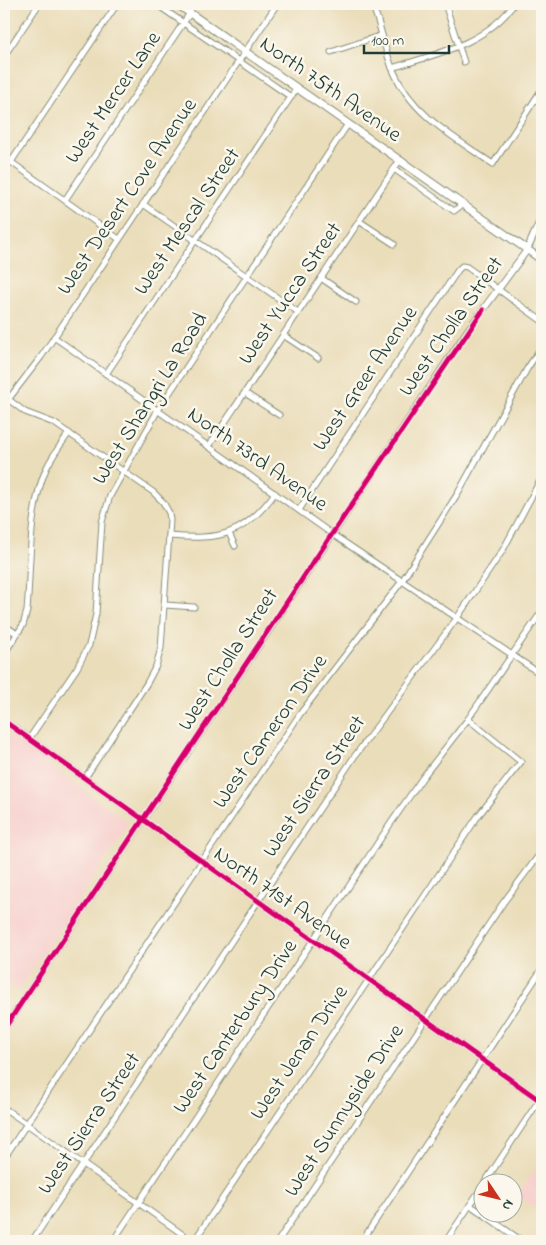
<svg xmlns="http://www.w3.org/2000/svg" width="546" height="1245" font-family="'Indie Flower',sans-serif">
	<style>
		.built { fill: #f7d0cd }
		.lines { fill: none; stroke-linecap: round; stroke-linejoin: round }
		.minor-casing { stroke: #848d77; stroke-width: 7 }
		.tertiary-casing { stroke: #848d77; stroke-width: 8 }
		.secondary-casing { stroke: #848d77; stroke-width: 9 }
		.minor { stroke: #fff; stroke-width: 5 }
		.tertiary { stroke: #fff; stroke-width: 6 }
		.secondary { stroke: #fff; stroke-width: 7 }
		.cycleway-casing { stroke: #fbf7ec; stroke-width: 8 }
		.cycleway { stroke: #d6006c; stroke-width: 5 }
		.labels { text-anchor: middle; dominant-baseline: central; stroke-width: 5; stroke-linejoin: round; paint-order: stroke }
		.street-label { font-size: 22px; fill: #1f3d34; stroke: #fbf7ec }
	</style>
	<rect width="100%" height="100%" fill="#fbf7ec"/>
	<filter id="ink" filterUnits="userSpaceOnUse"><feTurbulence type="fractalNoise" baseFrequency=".02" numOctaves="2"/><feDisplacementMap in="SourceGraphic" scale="10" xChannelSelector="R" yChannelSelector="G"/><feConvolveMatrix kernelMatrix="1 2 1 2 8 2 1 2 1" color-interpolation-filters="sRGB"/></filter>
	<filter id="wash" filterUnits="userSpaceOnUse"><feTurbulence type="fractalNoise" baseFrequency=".0096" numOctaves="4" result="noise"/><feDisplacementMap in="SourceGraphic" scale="20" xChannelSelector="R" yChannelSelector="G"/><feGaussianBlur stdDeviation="1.12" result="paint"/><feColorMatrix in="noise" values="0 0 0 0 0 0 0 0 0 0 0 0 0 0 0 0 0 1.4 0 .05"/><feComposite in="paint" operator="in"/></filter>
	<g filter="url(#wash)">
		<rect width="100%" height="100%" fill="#eaddba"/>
		<g class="built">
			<polygon points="4,733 128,822 126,829 18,991 4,981"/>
			<polygon points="542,1159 542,1212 518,1195"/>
		</g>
	</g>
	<g filter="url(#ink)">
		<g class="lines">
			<g class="minor-casing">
				<g id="minor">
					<polyline points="156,4 291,97"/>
					<path d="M372 4C381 25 384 49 393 70 412 115 455 138 493 164L542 89"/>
					<polyline points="445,4 464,62"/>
					<polyline points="331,52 382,35"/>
					<polyline points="4,56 39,4"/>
					<path d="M392 68C436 54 486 44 514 4"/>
					<polyline points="4,157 119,239"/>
					<polyline points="11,162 117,4"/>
					<polyline points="394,169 454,211 463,204"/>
					<polyline points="65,200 190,13"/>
					<polyline points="143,204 298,312"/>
					<polyline points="359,221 394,244"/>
					<polyline points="321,278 356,302"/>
					<polyline points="283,335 318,358"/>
					<polyline points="54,337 332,534 542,675"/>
					<polyline points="106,374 297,88"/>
					<polyline points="245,393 279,415"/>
					<polyline points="4,396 25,412 54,423 153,492 163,502 169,513 170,520 161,648 156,666 147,683 85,778"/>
					<polyline points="4,405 41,357 277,4"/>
					<polyline points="209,446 400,160"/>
					<polyline points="299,510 458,270 462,266 467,267 542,321"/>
					<polyline points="229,533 235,546"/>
					<path d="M169 536C220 540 244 536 275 493"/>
					<polyline points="165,605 194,607"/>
					<polyline points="4,625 17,634"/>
					<path d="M4 654 23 625 27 611C31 565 28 511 46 469 52 456 61 444 69 433"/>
					<polyline points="29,739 77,668 89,645 96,614 102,522 110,496 158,410 348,124"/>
					<polyline points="4,1108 192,1241"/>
					<polyline points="4,1158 300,714 402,581 458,493 527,369 542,346"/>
					<polyline points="485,1182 542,1096"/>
					<polyline points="470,1205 522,1241"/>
					<polyline points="32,1241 354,757 457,618 503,550 542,477"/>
					<polyline points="113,1241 391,823 423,777 468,719 542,611"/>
					<polyline points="194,1241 440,873 478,816 521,762 468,719"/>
					<polyline points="278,1241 503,903 542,851"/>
					<polyline points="362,1241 542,969"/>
					<polyline points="446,1241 484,1184"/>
				</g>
			</g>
			<g class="tertiary-casing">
				<g id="tertiary">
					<polyline points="4,721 542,1102"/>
					<polyline points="4,1029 468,330 527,250 542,217"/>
				</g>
			</g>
			<g class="secondary-casing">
				<polyline id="secondary" points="177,4 542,260"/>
			</g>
			<use href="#minor" class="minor"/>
			<use href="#tertiary" class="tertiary"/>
			<use href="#secondary" class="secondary"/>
			<g class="cycleway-casing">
				<g id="cycleway">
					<polyline points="4,721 542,1102"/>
					<polyline points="4,1029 332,534 483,310"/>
				</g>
			</g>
			<use href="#cycleway" class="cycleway"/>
		</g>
	</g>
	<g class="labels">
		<g class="street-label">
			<text transform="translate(330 90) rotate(35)">North 75th Avenue</text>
			<text transform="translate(114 98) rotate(-56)">West Mercer Lane</text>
			<text transform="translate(128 197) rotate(-56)">West Desert Cove Avenue</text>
			<text transform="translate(188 222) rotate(-56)">West Mescal Street</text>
			<text transform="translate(291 294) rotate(-56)">West Yucca Street</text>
			<text transform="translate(452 327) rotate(-55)">West Cholla Street</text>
			<text transform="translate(366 379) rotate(-56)">West Greer Avenue</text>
			<text transform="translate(151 399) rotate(-58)">West Shangri La Road</text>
			<text transform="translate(257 460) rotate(35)">North 73rd Avenue</text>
			<text transform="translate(229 660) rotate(-57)">West Cholla Street</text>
			<text transform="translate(271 732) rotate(-55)">West Cameron Drive</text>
			<text transform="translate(315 787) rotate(-56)">West Sierra Street</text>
			<text transform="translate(282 899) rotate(35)">North 71st Avenue</text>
			<text transform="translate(236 1027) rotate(-56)">West Canterbury Drive</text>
			<text transform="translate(300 1053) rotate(-56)">West Jenan Drive</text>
			<text transform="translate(345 1111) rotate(-57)">West Sunnyside Drive</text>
			<text transform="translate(90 1124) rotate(-56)">West Sierra Street</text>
		</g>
	</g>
	<rect width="546" height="1245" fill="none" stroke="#fbf7ec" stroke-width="20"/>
	<g transform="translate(498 1198) rotate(125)"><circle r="24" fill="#fbf7ec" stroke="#a3ada2"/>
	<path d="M0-4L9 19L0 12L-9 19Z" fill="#c8321e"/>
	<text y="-8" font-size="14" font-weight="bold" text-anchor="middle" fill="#1f3d34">N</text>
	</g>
	<path d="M364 45v8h85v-8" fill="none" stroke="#1f3d34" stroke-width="2.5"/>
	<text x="371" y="45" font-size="15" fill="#1f3d34" stroke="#fbf7ec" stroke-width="4" paint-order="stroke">100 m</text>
</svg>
